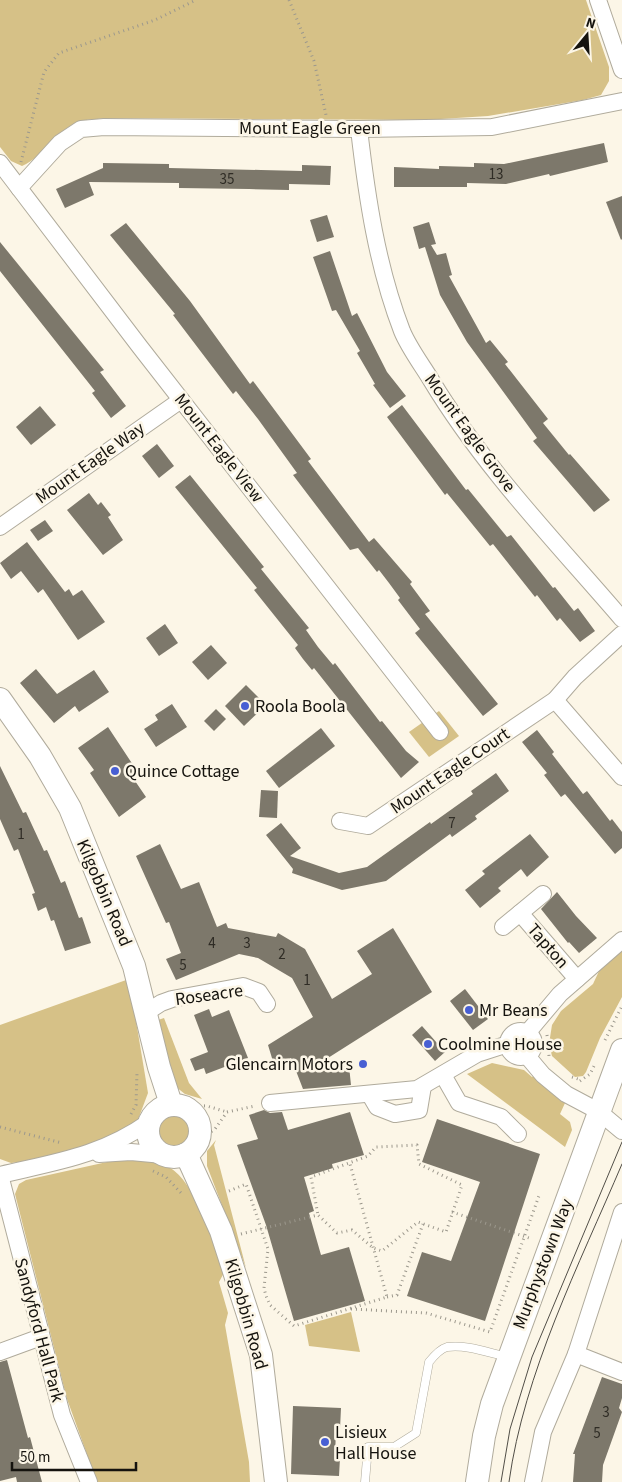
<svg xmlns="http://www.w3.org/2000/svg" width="622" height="1482" font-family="'Source Sans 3',sans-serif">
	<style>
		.green { fill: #d6c187 }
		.building { fill: #7d786b }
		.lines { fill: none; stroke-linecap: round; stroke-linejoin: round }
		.lane-casing { stroke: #b0ab9c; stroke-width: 9 }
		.street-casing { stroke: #b0ab9c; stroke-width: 18 }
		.secondary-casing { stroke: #b0ab9c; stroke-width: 24 }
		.path { stroke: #9c988d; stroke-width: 3; stroke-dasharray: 1 4; stroke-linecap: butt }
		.lane { stroke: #fff; stroke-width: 8 }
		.street { stroke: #fff; stroke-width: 16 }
		.secondary { stroke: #fff; stroke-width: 22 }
		.tram { stroke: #514e47; stroke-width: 1 }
		.poi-dot { fill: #485fd3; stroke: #fcf6e7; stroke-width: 2 }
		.labels { text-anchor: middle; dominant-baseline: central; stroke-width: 5; stroke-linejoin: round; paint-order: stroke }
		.number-label { font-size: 15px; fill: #2f2c25 }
		.street-label { font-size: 18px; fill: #15130e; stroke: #fcf6e7 }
		.poi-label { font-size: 18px; fill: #15130e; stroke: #fcf6e7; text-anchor: start }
	</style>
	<rect width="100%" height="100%" fill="#fcf6e7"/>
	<g class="green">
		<path d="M0 0H586L609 67V81L601 95 583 100 488 116 425 120 109 118C100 119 90 119 81 121 57 128 45 156 22 166L11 161 0 147Z"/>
		<polygon points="439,711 459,736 429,757 409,732"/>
		<polygon points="622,949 622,997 600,1038 586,1072 583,1076 575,1077 552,1056 549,1044 552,1025 561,1011 593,984 600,969"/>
		<polygon points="129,979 148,1093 136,1125 91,1146 19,1162 11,1163 0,1159 0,1025"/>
		<polygon points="164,1018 189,1083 202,1099 185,1094 176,1087 158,1020"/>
		<polygon points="492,1063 524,1070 532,1077 535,1075 546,1087 565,1103 560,1114 570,1122 572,1130 565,1147 467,1074"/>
		<circle cx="175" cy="1130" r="17"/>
		<polygon points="216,1140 214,1145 246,1268 207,1166 207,1151"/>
		<path d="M125 1158C141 1159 155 1160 170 1168 194 1181 217 1245 225 1271L219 1282 228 1313 225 1325 249 1462 250 1482H97L67 1399 15 1194 19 1184 26 1180Z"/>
		<polygon points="351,1312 360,1352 309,1346 305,1325"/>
	</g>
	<g class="building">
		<polygon points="604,143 608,162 550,176 549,174 506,184 467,183 467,187 394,187 394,167 439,169 439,166 474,167 474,163 504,164"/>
		<polygon points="103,163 169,164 169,168 261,170 302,171 302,165 331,166 330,185 289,184 289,190 249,189 179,188 179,183 89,182 94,195 65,208 56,189 103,168"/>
		<polygon points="622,196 622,239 621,240 606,202"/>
		<polygon points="327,215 334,237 317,242 310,220"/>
		<polygon points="429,222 436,244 431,245 437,255 446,253 452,275 449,276 486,343 490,340 508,362 505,364 548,419 543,423 569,455 570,454 610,500 594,512 533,441 537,438 467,342 440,295 425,247 419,249 413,227"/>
		<polygon points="126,223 190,301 250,384 253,381 311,459 308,461 369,542 374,538 412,582 410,584 430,611 425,614 498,704 483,716 415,633 420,629 398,600 400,598 389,583 379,570 377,572 358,548 350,550 293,475 297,473 258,419 236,391 233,394 173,315 175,314 110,235"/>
		<polygon points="0,242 104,370 100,372 126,406 111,418 92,393 95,391 0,271"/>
		<polygon points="330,251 352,316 357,313 387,372 406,396 390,408 373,385 375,384 357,353 360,351 336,310 332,311 313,257"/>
		<polygon points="402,405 466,490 468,489 507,537 511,535 553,588 555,587 574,611 578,608 595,631 580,642 560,618 557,621 537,595 535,597 493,544 490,546 447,493 445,495 387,417"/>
		<polygon points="40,406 56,425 31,445 16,427"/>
		<polygon points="157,444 174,466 159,478 142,456"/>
		<polygon points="190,475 264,567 261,569 309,628 306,630 318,647 333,665 335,663 380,722 382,721 406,751 419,762 401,778 314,668 312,670 303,659 295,648 298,645 254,590 257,588 175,487"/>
		<polygon points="89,493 98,505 101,502 111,515 108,517 123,540 103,555 67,510"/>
		<polygon points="45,520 53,531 38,541 30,530"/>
		<polygon points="27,542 65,592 69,589 73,596 82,590 105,622 78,640 43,589 38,593 21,571 11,579 0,563"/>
		<polygon points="165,624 178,643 159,656 146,638"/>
		<polygon points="211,645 227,663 208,680 192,662"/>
		<polygon points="36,669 57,694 94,670 109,692 79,712 75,706 54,723 20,683"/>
		<polygon points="246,685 266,705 244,726 225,706"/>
		<polygon points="172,704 187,727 156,747 144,729 158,720 155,715"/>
		<polygon points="216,709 226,719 214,731 204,721"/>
		<polygon points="108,727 139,774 133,778 146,797 119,817 90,773 94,770 78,748"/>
		<polygon points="321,728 335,746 279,788 266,771"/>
		<polygon points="537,730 554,752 552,754 583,794 587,791 610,821 612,819 622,832 622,848 615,854 565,794 561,797 544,775 547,773 522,742"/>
		<polygon points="0,766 23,813 26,812 44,851 47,850 61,883 65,881 79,918 82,917 91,943 65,951 54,920 51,921 46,907 38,911 32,894 35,893 18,849 14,851 0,819"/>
		<polygon points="496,773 509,791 475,816 477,819 452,837 450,834 386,881 342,890 292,873 293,869 266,835 281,823 301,848 290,856 339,873 367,867 430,822 431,824 473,794 471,791"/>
		<polygon points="261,790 278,791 277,818 259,817"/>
		<polygon points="530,834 549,857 527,877 521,869 498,888 501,891 480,908 465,890 485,874 482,871"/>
		<polygon points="160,844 181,889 199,882 217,927 226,923 228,928 276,937 278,933 305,949 332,999 372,974 357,951 393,928 432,992 309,1070 349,1066 351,1085 303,1089 291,1058 275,1068 268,1045 313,1017 292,978 258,958 239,954 176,980 166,959 181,953 169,922 166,923 136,856"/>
		<polygon points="557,892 576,916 597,938 579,953 569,942 568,943 541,909"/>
		<polygon points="465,989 488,1019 473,1030 450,1001"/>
		<polygon points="209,1009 212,1017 229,1010 248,1058 206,1074 204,1068 195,1071 190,1059 208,1052 194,1015"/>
		<polygon points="422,1026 445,1052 435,1061 412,1035"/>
		<polygon points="264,1110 270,1113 282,1112 288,1130 350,1112 364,1155 332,1164 333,1168 304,1177 314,1211 309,1213 321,1255 349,1247 365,1301 294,1321 266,1225 237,1145 258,1139 249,1115"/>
		<polygon points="437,1119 540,1154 485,1321 407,1296 422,1252 451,1261 480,1182 422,1162"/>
		<polygon points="7,1360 28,1438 30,1437 42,1482 17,1482 16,1477 0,1481 0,1362"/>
		<polygon points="602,1377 622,1384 622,1398 619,1408 622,1412 603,1465 602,1482 573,1482 575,1454 573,1454"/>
		<polygon points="293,1406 341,1408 340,1429 336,1429 335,1458 340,1458 339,1476 291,1474"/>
	</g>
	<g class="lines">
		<g class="lane-casing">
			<path id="lane" d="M365 1482 368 1447H394L416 1433 429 1362C433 1357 440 1349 447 1347 466 1344 489 1353 508 1357"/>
		</g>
		<g class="street-casing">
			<g id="street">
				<polyline points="598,0 622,70"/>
				<path d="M359 129C367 198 377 266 402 331 409 348 422 365 431 380 484 468 556 542 622 619"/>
				<polyline points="0,163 140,347 440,732"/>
				<polyline points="19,188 60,143 81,129 104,127 359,129 492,127 622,101"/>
				<polyline points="0,527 181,400"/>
				<polyline points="555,700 622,777"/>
				<polyline points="340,821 368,826 555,700 575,677 622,634"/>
				<polyline points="520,913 577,979"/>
				<polyline points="503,927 543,894"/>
				<polyline points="147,1012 161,1003 172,999 243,986 259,992 267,1004"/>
				<circle cx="521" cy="1044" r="13"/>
				<polyline points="528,1032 560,994 622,940"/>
				<polyline points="527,1056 543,1075 566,1094 598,1111 622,1131"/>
				<polyline points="443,1075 459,1103 501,1117 518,1134"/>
				<polyline points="370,1095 377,1107 395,1114 419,1110 423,1086"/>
				<polyline points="270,1103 417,1089 477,1054 508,1044"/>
				<polyline points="99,1154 131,1152 163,1155"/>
				<polyline points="0,1175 62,1415 89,1482"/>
				<path d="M0 1175C55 1162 101 1156 149 1122"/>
				<polyline points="0,1352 41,1337"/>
				<polyline points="576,1354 622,1372"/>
				<polyline points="533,1482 543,1432 576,1354 622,1212"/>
			</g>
		</g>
		<g class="secondary-casing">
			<g id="secondary">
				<polyline points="0,699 40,756 70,808 134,966 159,1067 171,1104"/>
				<circle cx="174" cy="1131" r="26"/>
				<polyline points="186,1154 221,1231 261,1355 276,1482"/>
				<polyline points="477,1482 484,1436 492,1404 622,1050"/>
			</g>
		</g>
		<g class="path">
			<polyline points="289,0 314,61 326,115"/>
			<polyline points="21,162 44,72 59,53 155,20 196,0"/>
			<polyline points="547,1035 549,1056"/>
			<polyline points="605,1040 622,1006"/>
			<polyline points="572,1077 581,1080"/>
			<polyline points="580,1081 590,1074 594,1066"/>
			<polyline points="189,1105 207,1106 227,1112"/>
			<polyline points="227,1112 255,1106"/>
			<polyline points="131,1114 136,1105 137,1072"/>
			<polyline points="0,1127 62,1143"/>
			<polyline points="199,1140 215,1129 227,1112"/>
			<polyline points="153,1171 166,1177 181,1193"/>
			<polyline points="229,1191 246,1184 268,1249 264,1288 266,1296 270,1305 294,1326 387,1297 350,1164"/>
			<polyline points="452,1212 532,1239"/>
			<polyline points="241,1234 318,1215 337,1233 352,1230 373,1248 382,1251 418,1222 446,1232 462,1185 419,1164 417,1145 376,1147 368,1156 311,1177 318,1215"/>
			<polyline points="387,1297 397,1295 423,1224"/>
			<polyline points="351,1309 426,1313 490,1332 540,1193"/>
		</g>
		<use href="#lane" class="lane"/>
		<use href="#street" class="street"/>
		<use href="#secondary" class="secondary"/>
		<g class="tram">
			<polyline points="501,1482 510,1429 532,1357 622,1142"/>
			<path d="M509 1482C524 1373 579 1265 622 1164"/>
		</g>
	</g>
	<g class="poi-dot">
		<circle cx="245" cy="706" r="5"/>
		<circle cx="115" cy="771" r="5"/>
		<circle cx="469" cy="1010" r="5"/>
		<circle cx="428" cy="1044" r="5"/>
		<circle cx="363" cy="1064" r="5"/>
		<circle cx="325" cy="1442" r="5"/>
	</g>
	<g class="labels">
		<g class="number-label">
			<text x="496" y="174">13</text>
			<text x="227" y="179">35</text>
			<text x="452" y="823">7</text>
			<text x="21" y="834">1</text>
			<text x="212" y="943">4</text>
			<text x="247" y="943">3</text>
			<text x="282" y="954">2</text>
			<text x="183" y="965">5</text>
			<text x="307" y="980">1</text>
			<text x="606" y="1412">3</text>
			<text x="597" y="1433">5</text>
		</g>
		<g class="street-label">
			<text x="310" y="128">Mount Eagle Green</text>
			<text transform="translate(470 433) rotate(54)">Mount Eagle Grove</text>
			<text transform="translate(219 448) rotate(52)">Mount Eagle View</text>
			<text transform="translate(90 463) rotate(-35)">Mount Eagle Way</text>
			<text transform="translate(450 771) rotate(-34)">Mount Eagle Court</text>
			<text transform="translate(104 893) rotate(67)">Kilgobbin Road</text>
			<text transform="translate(548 946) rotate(49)">Tapton</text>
			<text transform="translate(209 995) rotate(-8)">Roseacre</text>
			<text transform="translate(543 1264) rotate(-69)">Murphystown Way</text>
			<text transform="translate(246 1314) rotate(74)">Kilgobbin Road</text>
			<text transform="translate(39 1330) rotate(75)">Sandyford Hall Park</text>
		</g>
		<g class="poi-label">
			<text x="255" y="706">Roola Boola</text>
			<text x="125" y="771">Quince Cottage</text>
			<text x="479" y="1010">Mr Beans</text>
			<text x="438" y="1044">Coolmine House</text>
			<text x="353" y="1064" text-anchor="end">Glencairn Motors</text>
			<text x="335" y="1432">Lisieux<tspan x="335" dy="21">Hall House</tspan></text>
		</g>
	</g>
	<g transform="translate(587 35) rotate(18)" stroke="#fcf6e7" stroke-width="4" paint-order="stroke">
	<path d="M0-4L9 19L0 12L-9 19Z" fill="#15130e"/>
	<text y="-8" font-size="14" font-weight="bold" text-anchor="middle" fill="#15130e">N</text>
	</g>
	<path d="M12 1462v8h124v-8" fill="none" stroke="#15130e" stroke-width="2.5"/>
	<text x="20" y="1462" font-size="15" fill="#15130e" stroke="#fcf6e7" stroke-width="4" paint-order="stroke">50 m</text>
</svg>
